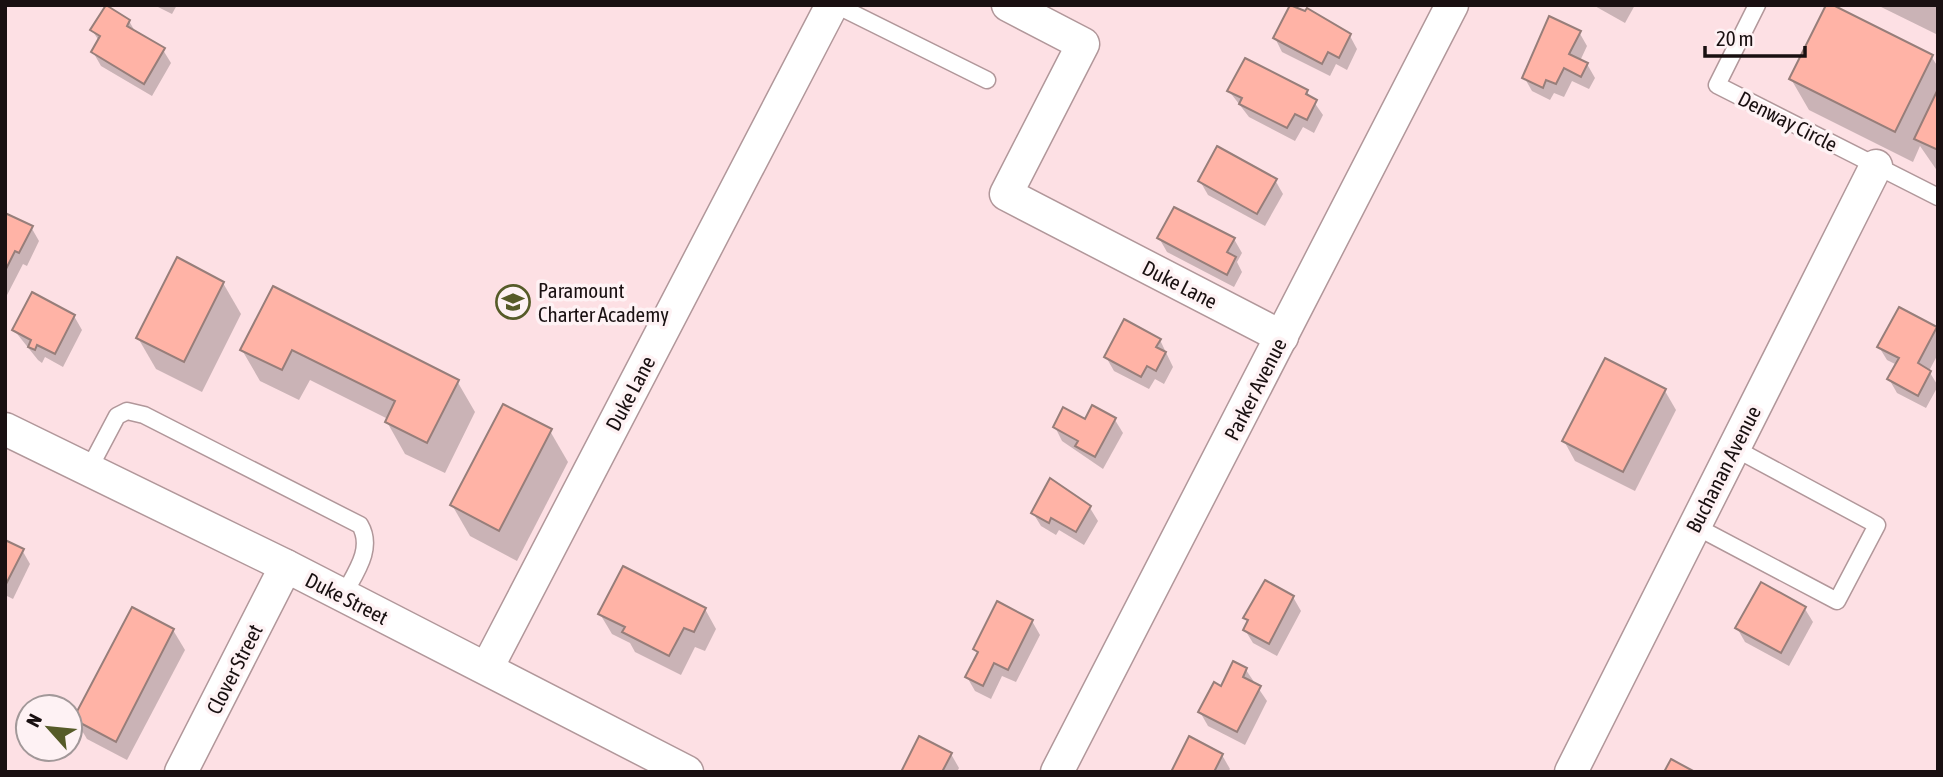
<svg xmlns="http://www.w3.org/2000/svg" width="1943" height="777" font-family="'Asap Condensed',sans-serif">
	<style>
		.shadow { fill: #0003 }
		.building { fill: #ffb3a6; stroke: #977e7a; stroke-width: 2 }
		.lines { fill: none; stroke-linecap: round; stroke-linejoin: round }
		.service-casing { stroke: #b1979a; stroke-width: 19 }
		.minor-casing { stroke: #b1979a; stroke-width: 35 }
		.service { stroke: #fff; stroke-width: 16 }
		.minor { stroke: #fff; stroke-width: 32 }
		.labels { text-anchor: middle; dominant-baseline: central; stroke-width: 7; stroke-linejoin: round; paint-order: stroke }
		.street-label { font-size: 21px; fill: #191011; stroke: #fef2f4 }
		.poi-label { font-size: 21px; fill: #191011; stroke: #fef2f4; text-anchor: start }
	</style>
	<rect width="100%" height="100%" fill="#fde0e4"/>
	<g class="shadow">
		<polygon points="154,5 177,5 172,14"/>
		<polygon points="1593,5 1635,5 1625,23"/>
		<polygon points="1877,5 1938,5 1938,35"/>
		<polygon points="1307,10 1350,36 1357,49 1347,70 1336,64 1330,76 1282,52 1275,38"/>
		<polygon points="129,21 136,33 163,50 171,63 152,96 101,66 93,52 99,41 92,30"/>
		<polygon points="1579,32 1587,46 1580,61 1587,64 1595,78 1589,89 1572,81 1564,97 1554,93 1550,100 1532,91 1524,77"/>
		<polygon points="1931,56 1938,67 1938,172 1920,146 1913,162 1809,110 1791,79"/>
		<polygon points="1229,91 1307,92 1323,115 1314,133 1303,127 1295,141 1249,117"/>
		<polygon points="1275,180 1283,194 1265,226 1208,195 1200,181"/>
		<polygon points="5,215 31,227 39,241 27,266 23,264 5,299"/>
		<polygon points="1159,238 1234,239 1242,253 1237,262 1242,272 1234,287 1167,252"/>
		<polygon points="223,283 241,314 202,392 156,369 138,338"/>
		<polygon points="274,289 457,381 475,412 445,473 405,454 387,422 388,419 310,380 299,400 260,381 242,350"/>
		<polygon points="74,316 82,330 63,367 45,357 42,363 38,360 14,330"/>
		<polygon points="1936,329 1938,354 1929,371 1938,386 1926,408 1897,393 1889,379 1897,365 1887,360 1879,347"/>
		<polygon points="1160,340 1173,367 1164,384 1155,379 1149,389 1114,371 1106,357"/>
		<polygon points="1665,391 1676,410 1635,491 1575,461 1564,441"/>
		<polygon points="1115,420 1123,433 1103,469 1062,441 1055,427"/>
		<polygon points="550,431 568,462 517,561 470,536 452,505"/>
		<polygon points="1090,508 1098,521 1084,545 1059,530 1056,535 1041,526 1033,513"/>
		<polygon points="5,542 22,550 30,564 13,599 5,595"/>
		<polygon points="1293,597 1301,611 1277,656 1253,643 1245,630 1248,623 1245,618"/>
		<polygon points="705,609 716,629 705,651 695,647 681,675 635,652 630,643 612,634 600,614"/>
		<polygon points="1805,609 1813,622 1789,666 1745,642 1737,628"/>
		<polygon points="1032,621 1040,635 1016,682 1002,676 991,699 975,691 967,677 978,655 975,649"/>
		<polygon points="173,630 185,650 127,760 87,739 75,719"/>
		<polygon points="1246,670 1267,701 1245,745 1208,726 1200,712 1222,688"/>
		<polygon points="951,754 959,768 957,772 903,772"/>
		<polygon points="1222,755 1230,769 1228,772 1173,772"/>
	</g>
	<g class="building">
		<polygon points="106,5 130,20 127,26 165,48 144,84 91,52 100,36 90,30"/>
		<polygon points="1290,5 1305,11 1307,8 1351,34 1339,58 1328,52 1322,64 1273,38"/>
		<polygon points="1826,5 1833,5 1933,55 1895,132 1789,79"/>
		<polygon points="1549,16 1581,31 1569,54 1588,63 1581,77 1564,68 1556,84 1546,80 1543,88 1522,78"/>
		<polygon points="1245,58 1308,90 1306,94 1317,100 1307,120 1295,114 1287,128 1239,104 1242,98 1227,91"/>
		<polygon points="1938,89 1938,150 1914,139"/>
		<polygon points="1217,146 1277,179 1257,214 1198,181"/>
		<polygon points="1174,207 1235,238 1227,252 1236,257 1227,275 1157,238"/>
		<polygon points="5,213 33,226 19,253 15,251 5,271"/>
		<polygon points="177,257 224,282 184,362 136,338"/>
		<polygon points="273,286 459,380 427,443 385,422 395,401 292,350 282,370 240,350"/>
		<polygon points="32,292 75,315 55,354 37,345 35,350 28,347 31,340 12,330"/>
		<polygon points="1899,307 1937,327 1918,363 1931,371 1918,396 1887,379 1899,358 1877,347"/>
		<polygon points="1124,319 1161,339 1156,347 1166,352 1156,371 1147,366 1141,377 1104,357"/>
		<polygon points="1605,358 1666,389 1623,472 1562,441"/>
		<polygon points="503,404 552,429 499,531 450,505"/>
		<polygon points="1092,405 1116,418 1095,457 1075,446 1078,441 1053,427 1063,407 1085,419"/>
		<polygon points="1050,478 1091,506 1076,532 1051,518 1049,523 1031,513"/>
		<polygon points="5,540 24,549 5,586"/>
		<polygon points="623,566 706,608 694,632 684,628 669,656 622,632 625,627 598,614"/>
		<polygon points="1265,580 1294,596 1269,644 1243,630 1248,620 1243,618"/>
		<polygon points="1761,582 1806,607 1781,653 1735,628"/>
		<polygon points="997,601 1033,620 1008,670 994,663 983,686 965,677 978,652 973,649"/>
		<polygon points="132,607 174,629 116,742 73,719"/>
		<polygon points="1233,661 1247,668 1243,677 1261,686 1237,732 1198,712 1214,682 1221,686"/>
		<polygon points="919,736 952,753 942,772 901,772"/>
		<polygon points="1189,736 1223,754 1214,772 1171,772"/>
		<polygon points="1671,759 1695,772 1664,772"/>
	</g>
	<g class="lines">
		<g class="service-casing">
			<g id="service">
				<polyline points="836,5 987,80"/>
				<polyline points="1757,5 1717,85 1938,197"/>
				<path d="M89 469 117 416 127 411 144 415 360 525C374 549 355 573 343 596"/>
				<polyline points="1695,526 1837,601 1877,525 1734,448"/>
			</g>
		</g>
		<g class="minor-casing">
			<g id="minor">
				<polyline points="1008,5 1083,44 1006,194 1282,337"/>
				<polyline points="5,429 286,566 687,772"/>
				<polyline points="487,668 832,5"/>
				<polyline points="181,772 286,566"/>
				<polyline points="1057,772 1452,5"/>
				<polyline points="1571,772 1876,166"/>
			</g>
		</g>
		<use href="#service" class="service"/>
		<use href="#minor" class="minor"/>
	</g>
	<defs>
		<g id="school-ring" transform="scale(1.75)"><circle r="9.5" fill="#fef2f4" stroke="#565b28" stroke-width="1.5"/><path d="M0-5L7-2L0 1L-7-2ZM-4 1L0 2.5L4 1V4Q0 6-4 4Z" fill="#565b28"/></g>
	</defs>
	<g fill-rule="evenodd">
		<use href="#school-ring" x="513" y="302"/>
	</g>
	<g class="labels">
		<g class="street-label">
			<text transform="translate(1788 121) rotate(27)">Denway Circle</text>
			<text transform="translate(1180 284) rotate(27)">Duke Lane</text>
			<text transform="translate(1255 389) rotate(-63)">Parker Avenue</text>
			<text transform="translate(630 393) rotate(-62)">Duke Lane</text>
			<text transform="translate(1723 469) rotate(-63)">Buchanan Avenue</text>
			<text transform="translate(347 598) rotate(27)">Duke Street</text>
			<text transform="translate(234 669) rotate(-63)">Clover Street</text>
		</g>
		<g class="poi-label">
			<text x="538" y="290">Paramount<tspan x="538" dy="24">Charter Academy</tspan></text>
		</g>
	</g>
	<rect width="1943" height="777" fill="none" stroke="#191011" stroke-width="14"/>
	<g transform="translate(49 728) rotate(297)"><circle r="33" fill="#fef2f4" stroke="#a29899" stroke-width="2"/>
	<path d="M0-5L12 26L0 18L-12 26Z" fill="#565b28"/>
	<text y="-10" font-size="19" font-weight="bold" text-anchor="middle" fill="#191011">N</text>
	</g>
	<path d="M1705 46v10h100v-10" fill="none" stroke="#191011" stroke-width="3.5"/>
	<text x="1716" y="46" font-size="21" fill="#191011" stroke="#fef2f4" stroke-width="5" paint-order="stroke">20 m</text>
</svg>
